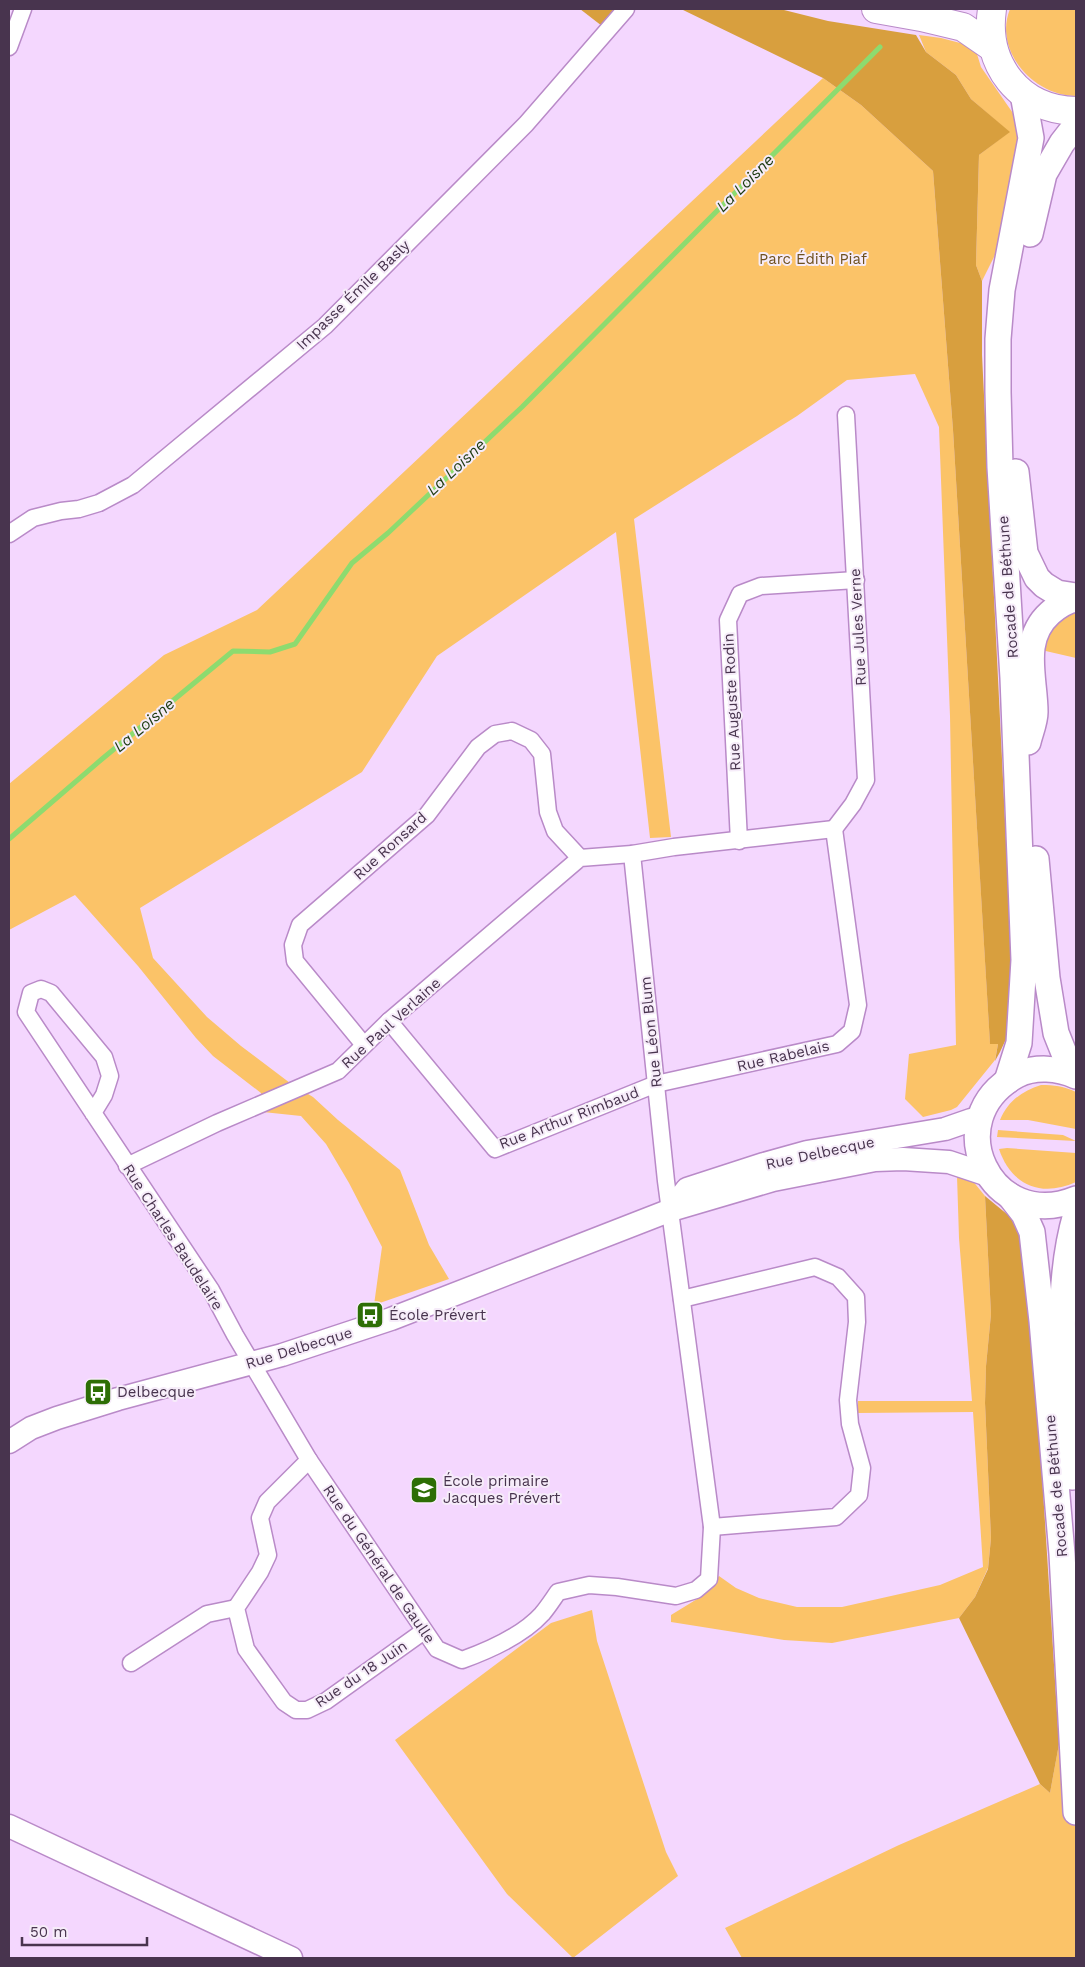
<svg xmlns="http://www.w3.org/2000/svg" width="1085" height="1967" font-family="'Work Sans',sans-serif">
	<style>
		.green { fill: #fbc368 }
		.forest { fill: #d89f3e }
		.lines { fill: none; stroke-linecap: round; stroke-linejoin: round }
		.stream { stroke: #8ddb6f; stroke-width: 5 }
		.street-casing { stroke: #b98ac8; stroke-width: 19 }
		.secondary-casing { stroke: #b98ac8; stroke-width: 25 }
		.primary-casing { stroke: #b98ac8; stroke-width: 28 }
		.highway-casing { stroke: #b98ac8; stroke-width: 30 }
		.street { stroke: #fff; stroke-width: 16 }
		.secondary { stroke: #fff; stroke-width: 22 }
		.primary { stroke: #fff; stroke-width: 25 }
		.highway { stroke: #fff; stroke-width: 28 }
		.labels { text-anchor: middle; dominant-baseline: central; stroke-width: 4; stroke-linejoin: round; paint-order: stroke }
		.park-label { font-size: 15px; fill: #6e501e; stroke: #f6ecf9 }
		.street-label { font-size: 15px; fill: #48344e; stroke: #f6ecf9 }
		.poi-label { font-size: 15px; fill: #48344e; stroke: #f6ecf9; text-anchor: start }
		.water-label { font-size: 16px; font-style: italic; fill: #1d3b11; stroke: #f6ecf9 }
	</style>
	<rect width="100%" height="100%" fill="#f4d7fe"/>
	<g class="green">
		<path d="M1010 9H1076V96C1034 96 993 51 1010 9Z"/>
		<polygon points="919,35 941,38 964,44 977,54 981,67 1017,119 1019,130 1017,153 999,247 982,281 976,265 979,155 1009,132 971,99 956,75 926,52"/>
		<polygon points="823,78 861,105 933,171 953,430 990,1043 998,1044 995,1060 957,1107 951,1110 923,1117 905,1099 909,1054 956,1045 950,716 939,427 915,374 847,380 797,416 634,519 671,837 650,838 616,532 437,656 362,772 140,908 153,958 207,1017 241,1046 290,1083 313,1097 338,1120 400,1170 429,1245 449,1279 374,1305 382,1247 349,1183 326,1144 301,1116 263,1112 261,1093 213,1056 196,1038 138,966 75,895 9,930 9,784 164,655 257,610"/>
		<polygon points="1076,605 1076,658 1037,649 1039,640"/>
		<path d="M1041 1085C1054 1085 1064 1086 1076 1092V1129L1028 1120H1000C1008 1101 1022 1091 1041 1085Z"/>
		<polygon points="998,1130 1063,1135 1076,1141 997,1137"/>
		<path d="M1007 1148 1076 1153V1182C1041 1198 1011 1185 999 1149Z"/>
		<polygon points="957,1176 972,1180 985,1196 991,1314 986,1366 985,1403 991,1538 988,1568 975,1597 959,1618 832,1643 784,1640 671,1622 671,1615 702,1596 719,1576 736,1588 759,1598 797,1607 842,1607 940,1585 983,1567 973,1412 858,1413 858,1401 972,1401 959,1238"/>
		<polygon points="592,1610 597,1641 666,1852 678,1876 573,1958 507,1894 395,1740 551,1623"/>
		<polygon points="1076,1742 1076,1958 742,1958 725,1928 899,1845 1040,1784 1050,1793 1059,1744"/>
	</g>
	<g class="forest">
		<polygon points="580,9 617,9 602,26"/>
		<polygon points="681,9 780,9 828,21 916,35 926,52 956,75 971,99 1010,132 979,155 976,265 982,281 982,355 1014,1002 1013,1024 1000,1052 995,1061 998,1044 990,1044 953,430 933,171 861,105 823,78"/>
		<polygon points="985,1196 1019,1224 1029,1269 1059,1744 1050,1793 1040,1784 959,1618 975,1597 988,1569 991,1538 985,1403 986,1366 991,1314"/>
	</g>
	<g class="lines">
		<polyline class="stream" points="9,839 102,759 233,651 270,652 295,644 352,563 388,533 522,407 880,47"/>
		<g class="street-casing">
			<g id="street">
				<polyline points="9,47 23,9"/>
				<polyline points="9,534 33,518 61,511 79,509 99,503 133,485 325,326 526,124 626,9"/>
				<polyline points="834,829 853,804 866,780 846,415"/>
				<polyline points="739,841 728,620 740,594 761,586 856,580"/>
				<polyline points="389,1021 495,1149 656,1084 837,1044 852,1031 858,1005 834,829"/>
				<polyline points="364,1045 295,961 293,945 300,925 427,815 478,747 495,734 512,731 531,740 542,754 548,812 555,831 580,858"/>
				<path d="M93 1113 104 1095 110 1076 104 1057 51 993 41 989 31 993 26 1012 211 1290 235 1335 309 1460 437 1649 462 1660C487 1651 523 1635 542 1614 548 1607 553 1599 558 1592L589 1585 617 1587 676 1596 696 1590 709 1579 712 1527 666 1181 632 854"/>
				<polyline points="127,1166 217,1123 338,1071 389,1021 580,858 632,854 674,847 834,829"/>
				<polyline points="682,1299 815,1267 838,1277 856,1297 857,1322 848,1400 850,1424 862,1468 859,1495 836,1517 712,1527"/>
				<polyline points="309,1460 267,1502 260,1518 268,1555 260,1572 236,1608 246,1649 284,1702 296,1710 307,1710 326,1701 424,1631"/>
				<polyline points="131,1663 207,1614 236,1608"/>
			</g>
		</g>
		<g class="secondary-casing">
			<g id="secondary">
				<polyline points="671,1210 687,1189 764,1164 807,1152 945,1129 971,1120 980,1118"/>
				<polyline points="9,1442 31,1428 57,1418 118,1399 282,1355 391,1319 671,1210 773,1180 875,1160 903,1159 949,1162 988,1175"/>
				<polyline points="9,1826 291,1958"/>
			</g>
		</g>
		<g class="primary-casing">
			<g id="primary">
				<polyline points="1030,234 1044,174 1062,143 1076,125"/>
				<polyline points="1016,472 1025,553 1037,578 1044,585 1057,593 1076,596"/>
				<path d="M1028 742C1030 733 1035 722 1035 712 1035 678 1020 640 1050 613 1058 606 1065 601 1076 599"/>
				<polyline points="1036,859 1047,978 1056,1033 1064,1053 1076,1069"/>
				<path d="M1076 1076C1058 1068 1035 1066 1017 1075 936 1119 991 1234 1076 1199"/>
				<polyline points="1007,1081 1019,1043 1024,960 1013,678 1000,467 998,392 998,339 1002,290 1031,138 1023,94"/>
				<polyline points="1010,1196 1024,1214 1032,1232 1042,1321 1062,1554 1076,1812"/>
				<path d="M1072 1477C1066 1393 1052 1296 1076 1214"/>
			</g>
		</g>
		<g class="highway-casing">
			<g id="highway">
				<polyline points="876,9 921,17 963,27 992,47"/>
				<path d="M992 9C984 64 1019 110 1076 111"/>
			</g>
		</g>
		<use href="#street" class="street"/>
		<use href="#secondary" class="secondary"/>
		<use href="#primary" class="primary"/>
		<use href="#highway" class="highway"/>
	</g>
	<defs>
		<g id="bus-square" transform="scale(1.4375)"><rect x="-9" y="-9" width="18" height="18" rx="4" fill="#2d6e05" stroke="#f6ecf9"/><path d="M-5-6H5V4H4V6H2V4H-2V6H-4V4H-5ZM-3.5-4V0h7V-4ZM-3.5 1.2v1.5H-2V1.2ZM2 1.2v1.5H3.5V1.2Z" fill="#fff"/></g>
		<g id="school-square" transform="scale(1.4375)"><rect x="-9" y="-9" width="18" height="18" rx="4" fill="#2d6e05" stroke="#f6ecf9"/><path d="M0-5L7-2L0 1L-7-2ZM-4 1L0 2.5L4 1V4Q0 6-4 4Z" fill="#fff"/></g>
	</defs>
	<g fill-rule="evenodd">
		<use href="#bus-square" x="370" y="1315"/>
		<use href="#bus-square" x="98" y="1392"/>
		<use href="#school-square" x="424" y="1490"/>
	</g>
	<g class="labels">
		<g class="park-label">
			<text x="813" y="259">Parc Édith Piaf</text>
		</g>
		<g class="street-label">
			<text transform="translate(353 295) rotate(-44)">Impasse Émile Basly</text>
			<text transform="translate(1008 587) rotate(-94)">Rocade de Béthune</text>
			<text transform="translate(858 627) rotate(-93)">Rue Jules Verne</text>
			<text transform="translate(732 702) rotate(-93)">Rue Auguste Rodin</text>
			<text transform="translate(390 846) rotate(-42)">Rue Ronsard</text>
			<text transform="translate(391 1023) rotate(-42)">Rue Paul Verlaine</text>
			<text transform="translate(651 1032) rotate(-96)">Rue Léon Blum</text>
			<text transform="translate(783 1056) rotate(-13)">Rue Rabelais</text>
			<text transform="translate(569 1118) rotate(-21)">Rue Arthur Rimbaud</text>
			<text transform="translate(820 1153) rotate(-12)">Rue Delbecque</text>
			<text transform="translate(173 1237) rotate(57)">Rue Charles Baudelaire</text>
			<text transform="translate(299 1348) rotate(-17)">Rue Delbecque</text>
			<text transform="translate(1056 1486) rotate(-95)">Rocade de Béthune</text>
			<text transform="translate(379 1564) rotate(56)">Rue du Général de Gaulle</text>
			<text transform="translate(361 1674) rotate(-34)">Rue du 18 Juin</text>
		</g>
		<g class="poi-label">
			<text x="389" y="1315">École Prévert</text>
			<text x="117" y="1392">Delbecque</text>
			<text x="443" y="1481">École primaire<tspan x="443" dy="17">Jacques Prévert</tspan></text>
		</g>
		<g class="water-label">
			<text transform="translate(745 183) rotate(-45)">La Loisne</text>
			<text transform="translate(456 467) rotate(-43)">La Loisne</text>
			<text transform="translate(144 725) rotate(-40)">La Loisne</text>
		</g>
	</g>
	<rect width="1085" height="1967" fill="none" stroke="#48344e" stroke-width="20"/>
	<path d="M22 1937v8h125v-8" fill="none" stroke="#48344e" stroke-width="2.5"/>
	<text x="30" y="1937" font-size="15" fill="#48344e" stroke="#f6ecf9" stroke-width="4" paint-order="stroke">50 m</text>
</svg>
